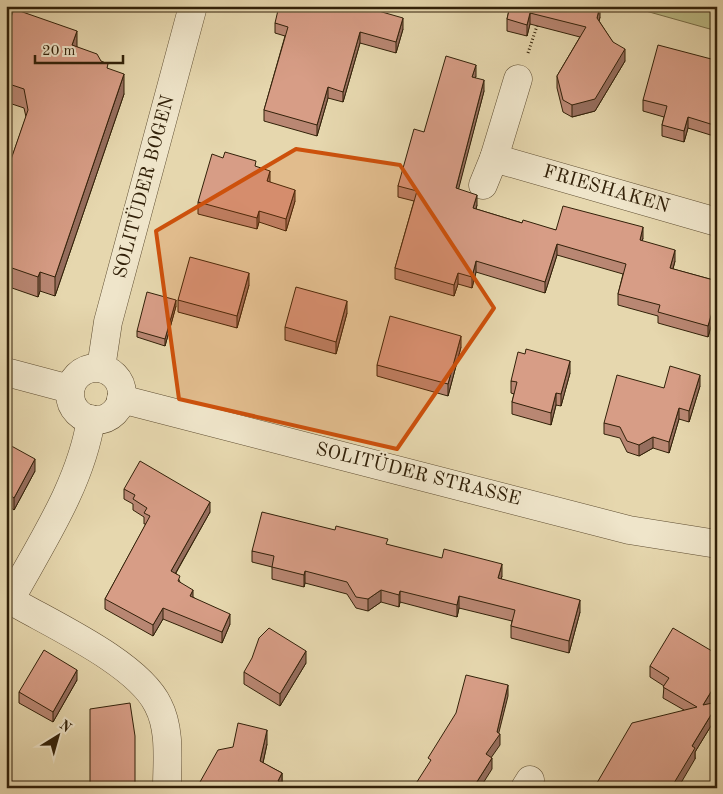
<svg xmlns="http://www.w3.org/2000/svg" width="723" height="794" font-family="'Old Standard TT',serif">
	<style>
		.green { fill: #bcbc86; stroke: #776e48 }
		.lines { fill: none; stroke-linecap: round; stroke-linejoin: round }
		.street-casing { stroke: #5f4e32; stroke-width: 29 }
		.path { stroke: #322109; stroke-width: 3; stroke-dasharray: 1 2.5; stroke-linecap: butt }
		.street { stroke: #efe5ca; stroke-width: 28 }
		.wall { fill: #b98773; stroke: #322109 }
		.shaded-wall { fill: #966e5e; stroke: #322109 }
		.building { fill: #d79d86; stroke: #322109 }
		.marked { fill: #cd510c; fill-opacity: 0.2; stroke: #cd510c; stroke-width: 4; stroke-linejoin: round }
		.labels { text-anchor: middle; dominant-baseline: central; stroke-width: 4.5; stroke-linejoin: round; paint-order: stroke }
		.street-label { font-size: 19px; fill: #322109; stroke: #efe5ca }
	</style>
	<rect width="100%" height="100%" fill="#e6d7ae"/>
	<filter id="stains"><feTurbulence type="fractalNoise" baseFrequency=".004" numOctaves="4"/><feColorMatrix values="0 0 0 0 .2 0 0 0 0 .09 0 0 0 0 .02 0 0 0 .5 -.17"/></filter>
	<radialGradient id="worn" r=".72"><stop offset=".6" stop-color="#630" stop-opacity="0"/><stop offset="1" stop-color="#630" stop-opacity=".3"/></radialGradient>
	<polygon class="green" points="628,6 717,6 717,31"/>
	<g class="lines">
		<g class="street-casing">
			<g id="street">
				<polyline points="494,158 717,222"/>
				<polyline points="483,185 494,158 518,79"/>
				<polyline points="101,368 108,322 193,6"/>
				<circle cx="96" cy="394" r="26"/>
				<polyline points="6,372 70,389"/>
				<polyline points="121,399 629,530 717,544"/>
				<path d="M91 419C81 484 41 543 10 600 51 624 138 663 158 705 171 730 167 761 167 788"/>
				<polyline points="525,788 530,780"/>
			</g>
		</g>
		<g class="path">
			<polyline points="528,53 538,23"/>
			<polyline points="716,571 714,595 717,596"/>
		</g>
		<use href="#street" class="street"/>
	</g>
	<g class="wall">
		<polygon points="510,6 600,17 599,21 625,61 595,111 572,117 563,112 557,88 557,76 580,37 530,24 527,36 507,31 507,19"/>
		<polygon points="275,23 403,29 396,53 360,43 343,102 328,98 317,136 264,121 264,110 285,36 275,33"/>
		<polygon points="6,31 77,47 101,61 108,69 124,94 55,296 40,291 38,297 12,288 10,292 6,290 6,174 26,117 24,108 6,102"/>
		<polygon points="715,71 715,75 717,76 717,137 688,128 684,142 662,136 662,125 664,117 643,111 643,100"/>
		<polygon points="476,76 475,78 484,91 458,189 477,205 476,209 522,223 556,230 643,238 642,241 675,261 673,269 717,281 717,306 708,337 658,323 658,316 618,305 618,294 623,274 557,255 545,293 476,272 472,288 458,284 454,296 395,279 395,268 414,201 398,197 398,186 424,132"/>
		<polygon points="256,167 270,182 295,201 286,231 259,222 257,229 198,214 198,202"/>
		<polygon points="249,285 237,328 178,312 178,300"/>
		<polygon points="176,306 165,346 137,337 137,331"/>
		<polygon points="347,313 336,354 285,340 285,327"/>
		<polygon points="461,347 448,396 377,376 377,365"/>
		<polygon points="570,373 561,406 556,405 551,425 512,414 512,402 514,394 511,393 511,381"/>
		<polygon points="700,386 689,422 679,419 669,453 653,448 639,456 627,452 620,438 604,434 604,423 664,388"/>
		<polygon points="6,443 35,471 14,510 10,507"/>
		<polygon points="124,489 210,512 176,573 180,582 193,597 230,624 222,643 163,619 153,636 105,609 105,599 146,524 144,524 144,517 133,510 133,504 124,499"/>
		<polygon points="388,545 502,576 501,579 580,612 569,653 511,638 511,626 512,621 459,608 457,617 400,602 399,607 381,602 368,611 356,608 347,594 305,583 304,587 272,579 272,567 252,562 252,551"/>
		<polygon points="717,654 717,693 711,704 717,702 717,716 695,752 695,759 684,710 663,698 664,686 650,677 650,666"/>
		<polygon points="306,663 280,706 244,684 244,672"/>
		<polygon points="77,680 53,722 19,703 19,692"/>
		<polygon points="267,744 263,763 282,773 282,788 200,788 200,782 233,747"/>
	</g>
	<g class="shaded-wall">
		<polygon points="600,6 600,17 597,29 597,18"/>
		<polygon points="530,13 530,24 527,36 527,25"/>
		<polygon points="403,18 403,29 396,53 396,42"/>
		<polygon points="77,31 77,50 72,45"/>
		<polygon points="360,32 360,43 343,102 343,92"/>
		<polygon points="625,49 625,61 595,111 572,117 572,105"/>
		<polygon points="715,60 715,71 712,85 712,74"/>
		<polygon points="476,65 476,76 472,88 472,77"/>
		<polygon points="124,74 124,94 55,296 55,277"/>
		<polygon points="484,80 484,91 456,199 456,188"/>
		<polygon points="328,87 328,98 317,136 317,125"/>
		<polygon points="688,117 688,128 684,142 684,131"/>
		<polygon points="270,171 270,182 267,193 267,181"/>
		<polygon points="295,190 295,201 286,231 286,219"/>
		<polygon points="477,195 477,205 473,219 473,208"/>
		<polygon points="259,211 259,222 257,229 257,218"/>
		<polygon points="643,227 643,238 640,251 640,240"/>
		<polygon points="557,244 557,255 545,293 545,282"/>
		<polygon points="675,250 675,261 670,279 670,268"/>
		<polygon points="476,261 476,272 472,288 472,277"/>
		<polygon points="12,268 12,288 10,292 10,272"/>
		<polygon points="40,272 40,291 38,297 38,277"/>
		<polygon points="249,273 249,285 237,328 237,316"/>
		<polygon points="458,273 458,284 454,296 454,285"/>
		<polygon points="717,295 717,306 708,337 708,326"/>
		<polygon points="176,300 176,306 165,346 165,339"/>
		<polygon points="347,301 347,313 336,354 336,342"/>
		<polygon points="461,336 461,347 448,396 448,384"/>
		<polygon points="570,361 570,373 561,406 561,394"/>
		<polygon points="700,375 700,386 689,422 689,411"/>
		<polygon points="556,393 556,405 551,425 551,413"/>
		<polygon points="679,408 679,419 669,453 669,442"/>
		<polygon points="653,437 653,448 639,456 639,445"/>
		<polygon points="35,459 35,471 14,510 14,498"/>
		<polygon points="10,495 10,507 6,514 6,502"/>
		<polygon points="210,502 210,512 171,581 171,571"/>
		<polygon points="502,564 502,576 498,590 498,578"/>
		<polygon points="305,571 305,583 304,587 304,575"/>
		<polygon points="193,590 193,601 190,596"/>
		<polygon points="381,590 381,602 368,611 368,599"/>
		<polygon points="400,591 400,602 399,607 399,595"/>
		<polygon points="459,596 459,608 457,617 457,605"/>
		<polygon points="580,600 580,612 569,653 569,641"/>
		<polygon points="163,608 163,619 153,636 153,625"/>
		<polygon points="230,614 230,624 222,643 222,632"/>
		<polygon points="306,651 306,663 280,706 280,694"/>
		<polygon points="77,670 77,680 53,722 53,712"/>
		<polygon points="717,682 717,693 703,717 703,705"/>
		<polygon points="508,685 508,696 498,736 500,734 500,745 486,765 486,754 497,732"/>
		<polygon points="717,705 717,716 695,752 695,759 678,788 671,788 692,746"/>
		<polygon points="267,730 267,744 260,776 260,761"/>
		<polygon points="492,758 492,769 480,788 473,788"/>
		<polygon points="282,773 282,788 278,788 278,781"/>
	</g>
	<g class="building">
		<polygon points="279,6 361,6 403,18 396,42 360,32 343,92 328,87 317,125 264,110 288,27 275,23"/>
		<polygon points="510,6 600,6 597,18 613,42 625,49 595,99 572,105 563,100 557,76 586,27 530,13 527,25 507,19"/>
		<polygon points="14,9 77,31 72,45 97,54 101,61 108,64 107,68 124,74 55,277 40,272 38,277 12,268 10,272 6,271 6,174 28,110 24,89 6,83 6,31"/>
		<polygon points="658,45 715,60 712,74 717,76 717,126 688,117 684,131 662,125 667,106 643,100"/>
		<polygon points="446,56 476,65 472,77 484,80 456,188 477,195 473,208 522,223 523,220 556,230 563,206 643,227 640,240 675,250 670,268 717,281 717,295 708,326 658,312 660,305 618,294 626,264 557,244 545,282 476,261 472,277 458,273 454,285 395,268 417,191 398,186 414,129 424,132"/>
		<polygon points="225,152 256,161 255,166 270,171 267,181 295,190 286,219 259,211 257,218 198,202 212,154 223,158"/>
		<polygon points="190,257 249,273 237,316 178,300"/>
		<polygon points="296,287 347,301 336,342 285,327"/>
		<polygon points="147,292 176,300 165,339 137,331"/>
		<polygon points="390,316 461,336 448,384 377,365"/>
		<polygon points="526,349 570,361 561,394 556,393 551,413 512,402 517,382 511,381 518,352 525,354"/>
		<polygon points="670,366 700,375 689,411 679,408 669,442 653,437 639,445 627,441 620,427 604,423 617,375 664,388"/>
		<polygon points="6,443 35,459 14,498 10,495 6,502"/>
		<polygon points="140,461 210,502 171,571 180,576 178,581 193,590 190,596 230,614 222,632 163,608 153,625 105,599 150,516 144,513 147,508 133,499 135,495 124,489"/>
		<polygon points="262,512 335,530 336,526 388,539 386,544 442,558 444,549 502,564 498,578 580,600 569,641 511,626 515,610 459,596 457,605 400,591 399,595 381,590 368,599 356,597 347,582 305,571 304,575 272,567 274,556 252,551"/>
		<polygon points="269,628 306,651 280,694 244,672 252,658 259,638"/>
		<polygon points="673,628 717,654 717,682 703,705 717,702 717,705 692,746 695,748 671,788 594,788 632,723 697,707 663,687 669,678 650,666"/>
		<polygon points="44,650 77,670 53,712 19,692"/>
		<polygon points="466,675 508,685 497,732 500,734 486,754 492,758 473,788 413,788 431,760 428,758 456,713"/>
		<polygon points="130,703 135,736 135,788 90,788 90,709"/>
		<polygon points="238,723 267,730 260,761 282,773 278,781 282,783 280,788 204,788 205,784 200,782 218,750 233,747"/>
		<polygon points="6,782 16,788 6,788"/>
	</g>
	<path class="marked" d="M296 149 400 165 494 308 397 449 179 399 156 231Z"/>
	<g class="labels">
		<g class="street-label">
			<text transform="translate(145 187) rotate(-75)">SOLITÜDER BOGEN</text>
			<text transform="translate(606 190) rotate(16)">FRIESHAKEN</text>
			<text transform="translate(418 475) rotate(14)">SOLITÜDER STRASSE</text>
		</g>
	</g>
	<rect width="723" height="794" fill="none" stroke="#e6d7ae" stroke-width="25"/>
	<rect x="8" y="8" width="708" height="779" fill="none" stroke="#322109" stroke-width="2.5"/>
	<rect x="12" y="12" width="698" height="769" fill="none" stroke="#322109"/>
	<g transform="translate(58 736) rotate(37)" stroke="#efe5ca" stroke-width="4" paint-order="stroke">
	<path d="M0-4L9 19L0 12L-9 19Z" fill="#322109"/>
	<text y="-8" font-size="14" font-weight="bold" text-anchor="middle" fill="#322109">N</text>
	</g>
	<path d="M35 55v8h88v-8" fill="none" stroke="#322109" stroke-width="2.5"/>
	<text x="42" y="55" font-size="15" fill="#322109" stroke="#efe5ca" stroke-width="4" paint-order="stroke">20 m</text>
	<rect width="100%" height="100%" filter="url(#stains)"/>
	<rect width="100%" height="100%" fill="url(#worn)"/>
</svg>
